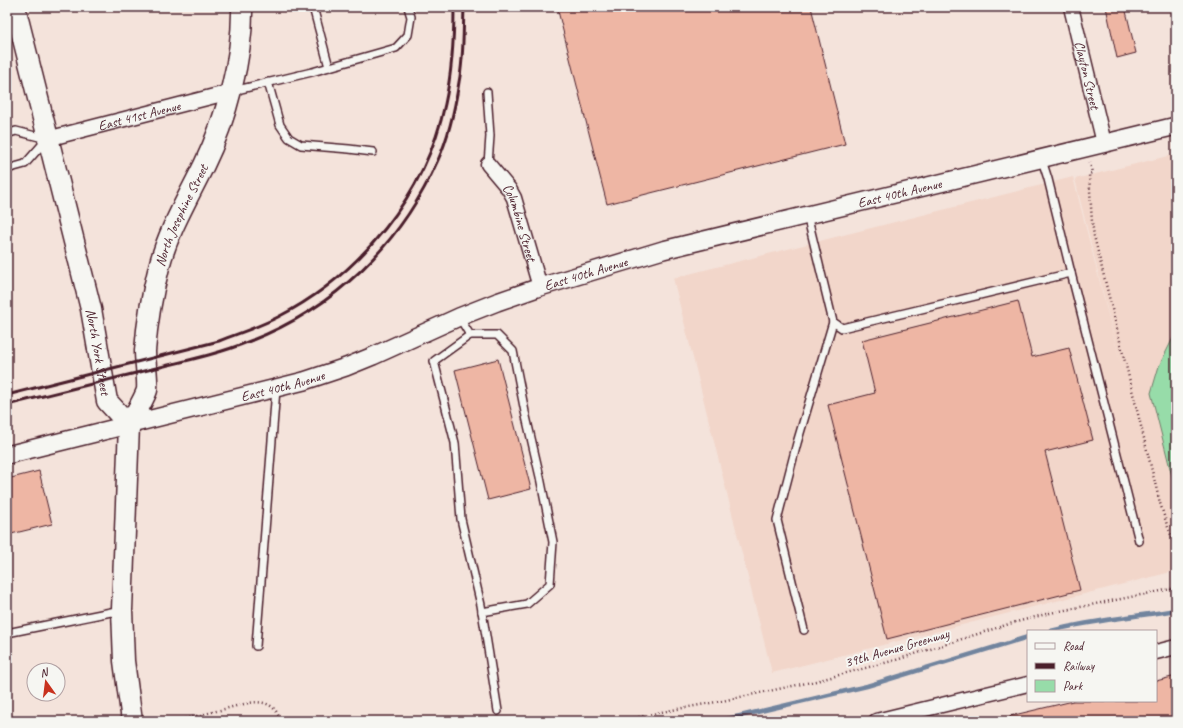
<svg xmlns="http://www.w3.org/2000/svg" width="1183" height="728" font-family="Caveat,sans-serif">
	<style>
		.built { fill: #f2d6ca }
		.green { fill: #97dca9; stroke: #707e6a }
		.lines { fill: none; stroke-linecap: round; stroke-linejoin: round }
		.stream { stroke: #71849e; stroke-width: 4.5 }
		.building { fill: #eeb6a4; stroke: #4a1f2b }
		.service-casing { stroke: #4a1f2b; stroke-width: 10 }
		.minor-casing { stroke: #4a1f2b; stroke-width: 17 }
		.tertiary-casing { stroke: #4a1f2b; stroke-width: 20 }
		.secondary-casing { stroke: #4a1f2b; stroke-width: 23 }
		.path { stroke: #4a1f2b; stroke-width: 2.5; stroke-dasharray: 1 3; stroke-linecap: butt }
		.service { stroke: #f6f6f2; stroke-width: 7 }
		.minor { stroke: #f6f6f2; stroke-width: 14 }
		.tertiary { stroke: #f6f6f2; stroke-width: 17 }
		.secondary { stroke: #f6f6f2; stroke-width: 20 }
		.rail { stroke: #4a1f2b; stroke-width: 3 }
		.labels { text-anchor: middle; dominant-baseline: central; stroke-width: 4; stroke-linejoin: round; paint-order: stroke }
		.street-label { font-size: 14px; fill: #4a1f2b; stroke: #f6f6f2 }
	</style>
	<rect width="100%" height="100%" fill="#f4e3db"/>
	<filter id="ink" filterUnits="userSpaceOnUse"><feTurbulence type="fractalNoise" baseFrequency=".025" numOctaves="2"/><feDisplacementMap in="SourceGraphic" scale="8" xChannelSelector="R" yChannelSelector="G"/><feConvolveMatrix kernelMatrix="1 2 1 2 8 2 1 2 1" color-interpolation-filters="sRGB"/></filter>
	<g filter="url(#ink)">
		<polygon class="built" points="1176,154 1176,573 1172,574 1171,572 772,673 673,278 1073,177 1123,373 1075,179"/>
		<polygon class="green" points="1176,332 1176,492 1151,393 1159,366"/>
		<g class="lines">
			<g class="stream">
				<path d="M1051 631C1092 620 1134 617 1176 610"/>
				<polyline points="719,721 867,686 1028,637"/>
			</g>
		</g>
		<g class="building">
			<polygon points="557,7 811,7 845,144 607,204"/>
			<polygon points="1106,7 1125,7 1136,53 1117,58"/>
			<polygon points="1018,301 1032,357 1069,348 1093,440 1045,452 1080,590 887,639 828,405 875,393 862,340"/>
			<polygon points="498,359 531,489 488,500 455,370"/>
			<polygon points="39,471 52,524 7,535 7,479"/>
			<polygon points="1176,676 1176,721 1011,721 1010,716 1073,701 1156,701 1156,681"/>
		</g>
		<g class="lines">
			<g class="service-casing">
				<g id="service">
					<polyline points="313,7 329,67"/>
					<polyline points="268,82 280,125 289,138 301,145 349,149 373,152"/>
					<polyline points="233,91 312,72 396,48 408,35 411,17 408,7"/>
					<polyline points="487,92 490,136 488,164"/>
					<polyline points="7,134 16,131 47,139 25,164 7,169"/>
					<polyline points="807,215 833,322 842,328 1071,273 1048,179 1041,157"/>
					<polyline points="1071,273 1139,541"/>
					<polyline points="459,317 470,335 497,335 513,351 525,412 540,477 553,542 550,584 527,604 482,612"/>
					<polyline points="470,335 434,361 455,443 461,519 481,605 498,711"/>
					<polyline points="804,630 777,520 797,443 833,322"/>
					<polyline points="7,633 121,610"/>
					<polyline points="256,646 276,389"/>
				</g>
			</g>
			<g class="minor-casing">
				<g id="minor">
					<path id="s1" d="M1071 7 1104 143"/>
					<path id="s2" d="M47 139 230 92"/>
					<path id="s3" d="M488 164 509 189 514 198 540 287"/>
					<polyline points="1156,652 1176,647"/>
					<polyline points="876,721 1028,684"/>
				</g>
			</g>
			<g class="tertiary-casing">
				<g id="tertiary">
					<path id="s4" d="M7 455 304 381 346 367 373 356 459 317 497 302 540 287 663 250 1176 126"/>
				</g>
			</g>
			<g class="secondary-casing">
				<g id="secondary">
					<path id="s5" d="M15 7 91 309 107 401 129 425 122 610 124 661 132 721"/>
					<path id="s6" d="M129 425C133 418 145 397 147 390 148 379 145 362 145 351 147 323 152 294 159 267 168 231 188 198 204 165 226 120 243 57 242 7"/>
				</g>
			</g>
			<g class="path">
				<polyline points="1090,162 1092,173 1089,174 1092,222 1094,236 1160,503 1167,525 1176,547"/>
				<polyline points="1171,589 1176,605"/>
				<path d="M177 721 244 704C260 700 276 702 280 721"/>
				<polyline points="623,721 661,712 722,701 816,681 896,660 1009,624 1050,613 1176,588"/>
			</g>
			<use href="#service" class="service"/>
			<use href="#minor" class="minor"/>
			<use href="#tertiary" class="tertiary"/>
			<use href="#secondary" class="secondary"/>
			<g class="rail">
				<path d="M7 395 219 341C239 333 259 327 278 317 360 275 426 194 445 104 452 72 454 39 454 7"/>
				<path d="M7 405C55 393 104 381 152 369 185 361 219 354 250 341 335 308 401 244 438 160 449 136 455 108 459 82 464 57 463 32 464 7"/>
			</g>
		</g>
	</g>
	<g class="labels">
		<g class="street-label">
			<text stroke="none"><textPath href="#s1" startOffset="70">Clayton Street</textPath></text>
			<text stroke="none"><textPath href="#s2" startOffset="95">East 41st Avenue</textPath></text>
			<text stroke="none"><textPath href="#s4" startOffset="932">East 40th Avenue</textPath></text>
			<text stroke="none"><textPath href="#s6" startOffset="220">North Josephine Street</textPath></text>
			<text stroke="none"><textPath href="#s3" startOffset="68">Columbine Street</textPath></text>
			<text stroke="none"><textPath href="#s4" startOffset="608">East 40th Avenue</textPath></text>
			<text stroke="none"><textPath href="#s5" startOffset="355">North York Street</textPath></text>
			<text stroke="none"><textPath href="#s4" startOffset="284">East 40th Avenue</textPath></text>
			<text transform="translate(897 648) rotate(-16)">39th Avenue Greenway</text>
		</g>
	</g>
	<rect width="1183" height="728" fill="none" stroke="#f6f6f2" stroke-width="24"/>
	<rect x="12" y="12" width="1159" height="704" fill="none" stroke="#4a1f2b" stroke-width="1.5" filter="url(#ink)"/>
	<rect x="1027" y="630" width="130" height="72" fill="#f6f6f2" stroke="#b1a0a2"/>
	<rect x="1035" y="643" width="20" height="6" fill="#f6f6f2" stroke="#b1a0a2"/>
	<text x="1063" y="650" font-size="12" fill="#4a1f2b">Road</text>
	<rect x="1035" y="663" width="20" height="6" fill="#4a1f2b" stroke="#b1a0a2"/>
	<text x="1063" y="670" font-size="12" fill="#4a1f2b">Railway</text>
	<rect x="1035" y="680" width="20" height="12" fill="#97dca9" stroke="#b1a0a2"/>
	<text x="1063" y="690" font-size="12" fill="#4a1f2b">Park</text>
	<g transform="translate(46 682) rotate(346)"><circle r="19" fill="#f6f6f2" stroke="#b1a0a2"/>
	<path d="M0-3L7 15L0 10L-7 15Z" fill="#c8321e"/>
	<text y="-6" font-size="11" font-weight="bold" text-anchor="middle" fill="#4a1f2b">N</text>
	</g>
</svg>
